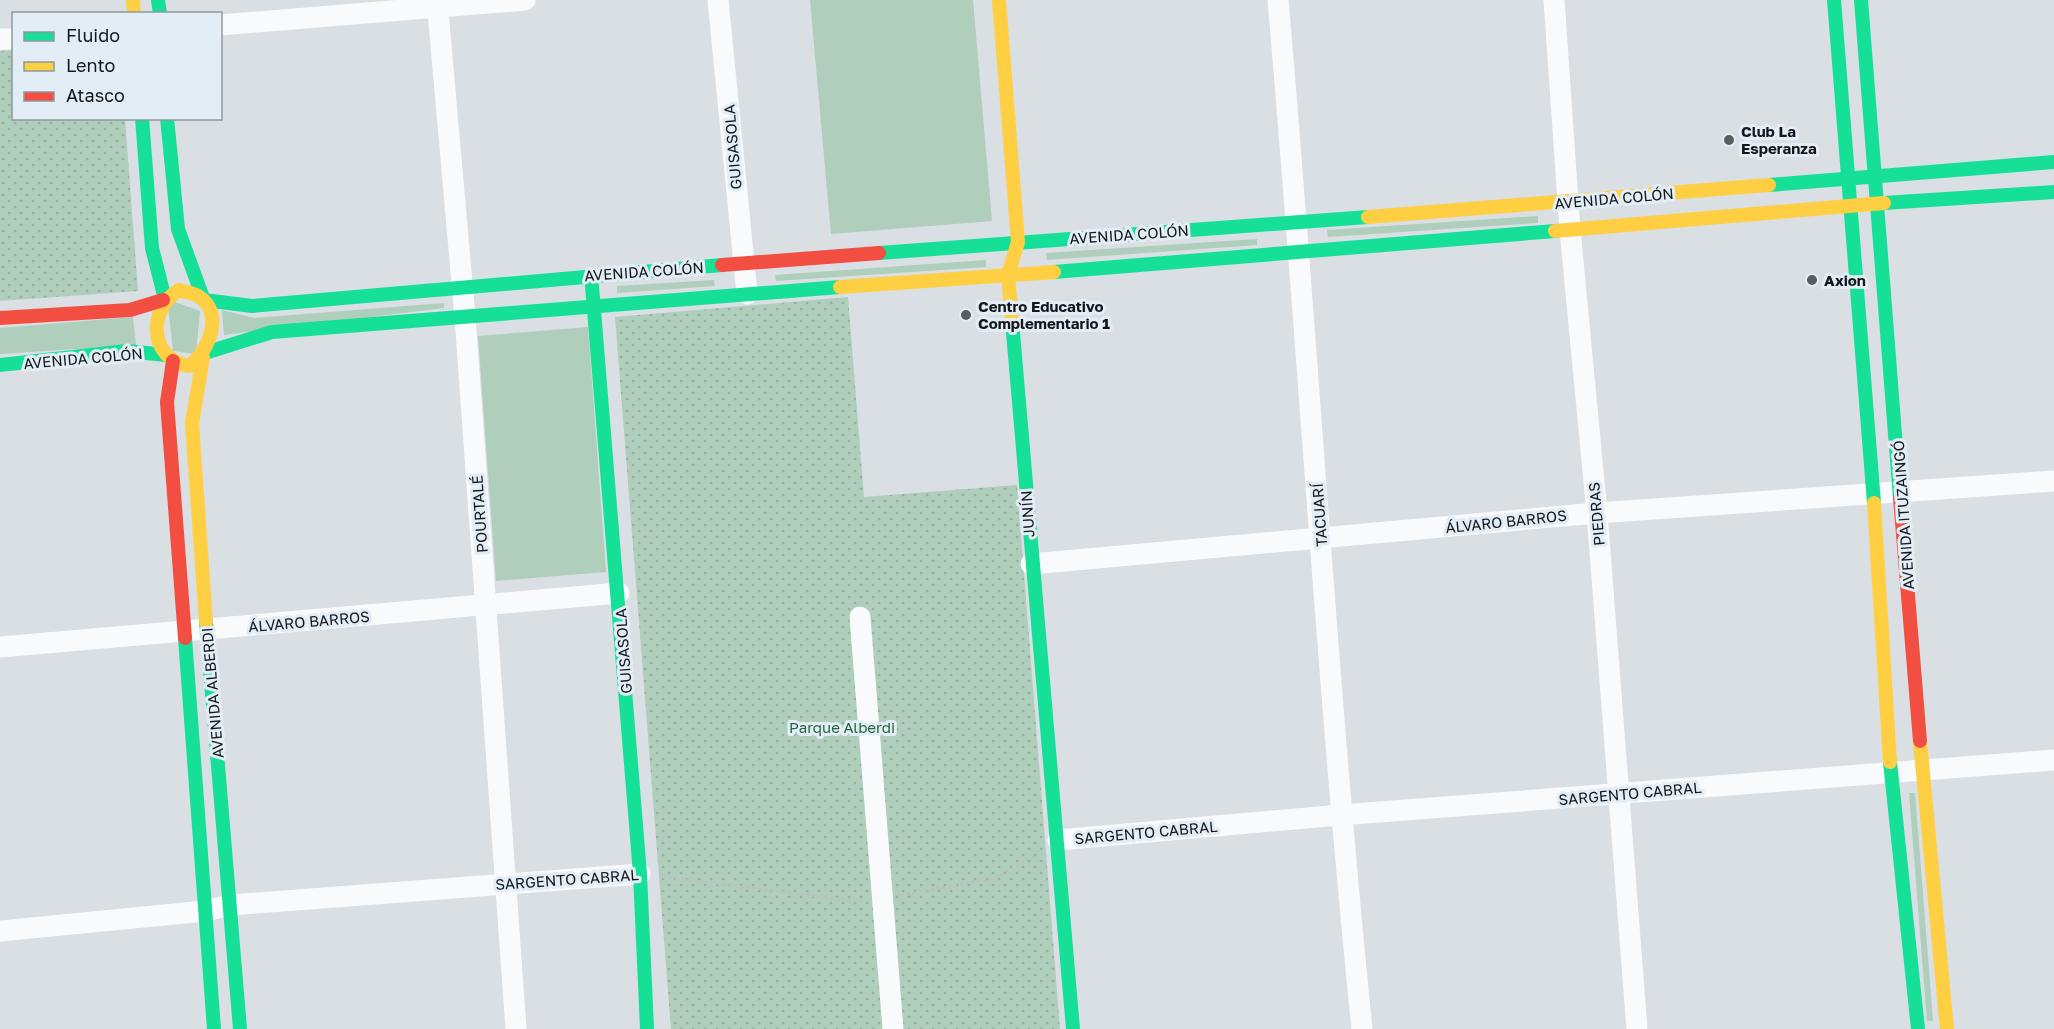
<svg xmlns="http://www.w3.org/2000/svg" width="2054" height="1029" font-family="'Golos Text',sans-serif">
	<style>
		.green { fill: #afcebb }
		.park { fill: url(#park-dots) }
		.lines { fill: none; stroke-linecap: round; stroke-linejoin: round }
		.path { stroke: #bdbfc0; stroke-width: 3; stroke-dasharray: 3 3; stroke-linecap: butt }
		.street { stroke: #f9fafb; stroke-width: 21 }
		.fast { stroke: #16e098; stroke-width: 14 }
		.slow { stroke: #ffcf43; stroke-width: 14 }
		.jam { stroke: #f24e42; stroke-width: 14 }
		.poi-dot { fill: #595e61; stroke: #e3edf6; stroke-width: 2 }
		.labels { text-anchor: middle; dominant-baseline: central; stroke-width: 6; stroke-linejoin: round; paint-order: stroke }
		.poi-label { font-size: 15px; font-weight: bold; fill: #14181b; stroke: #e3edf6; text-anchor: start }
		.street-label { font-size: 15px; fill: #14181b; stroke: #e3edf6 }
		.park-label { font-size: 15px; fill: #27663e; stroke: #e3edf6 }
	</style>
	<defs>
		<pattern id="park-dots" width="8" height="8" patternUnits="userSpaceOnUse" patternTransform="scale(1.5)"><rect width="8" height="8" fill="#afcebb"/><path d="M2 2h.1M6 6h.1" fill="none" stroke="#96b0a0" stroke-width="1.8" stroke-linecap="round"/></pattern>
	</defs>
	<rect width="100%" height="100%" fill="#dadfe4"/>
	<g class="green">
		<polygon points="810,0 973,0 992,221 831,234"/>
		<polygon points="1538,216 1538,223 1328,237 1327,230"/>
		<polygon points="1257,239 1257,245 1047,260 1046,253"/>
		<polygon points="986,260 986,267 776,281 775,275"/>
		<polygon points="714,280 715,286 617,293 617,286"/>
		<polygon points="172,301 200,311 196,354 173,351 168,306"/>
		<polygon points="444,303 444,308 224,335 222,310 254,318"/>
		<polygon points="133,317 136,345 0,354 0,328"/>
		<polygon points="588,327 606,572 496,581 478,336"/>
		<polygon points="1909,793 1915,793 1933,1021 1927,1021"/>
	</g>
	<g class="park">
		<polygon points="13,50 14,118 125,119 138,291 0,301 0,51"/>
		<polygon points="848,297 864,497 1017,485 1060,1029 671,1029 615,317"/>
	</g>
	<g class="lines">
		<g class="path">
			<polyline points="663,877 865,902"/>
			<polyline points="901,895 996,878 1036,854"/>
		</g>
		<g class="street">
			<polyline points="437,0 465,317 516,1029"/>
			<polyline points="718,0 747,294"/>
			<path d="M1278 0C1308 343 1327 687 1362 1029"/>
			<polyline points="1554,0 1570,230 1597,513 1637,1029"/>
			<polyline points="220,25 525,0"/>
			<polyline points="0,39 14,39"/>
			<polyline points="1031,564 1597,513 2054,481"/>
			<polyline points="860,617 893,1029"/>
			<polyline points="0,647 619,593"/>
			<polyline points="1058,840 1340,815 2054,760"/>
			<polyline points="0,931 205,911 230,905 640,874"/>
		</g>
		<g class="fast">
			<polyline points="158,0 160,14"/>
			<polyline points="1834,0 1874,503"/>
			<polyline points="1861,0 1900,498"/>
			<polyline points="142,118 152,248 165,299"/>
			<polyline points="167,118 178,229 203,298"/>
			<polyline points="1769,185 2054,162"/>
			<polyline points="1884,203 2054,192"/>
			<polyline points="879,253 1368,217"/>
			<polyline points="1054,272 1555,231"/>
			<polyline points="592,286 640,874 647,1029"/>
			<polyline points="204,300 252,306 722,265"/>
			<polyline points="1012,321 1073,1029"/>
			<polyline points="208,352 272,332 840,287"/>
			<polyline points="0,365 127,351 166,355"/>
			<polyline points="206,622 240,1029"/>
			<polyline points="185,638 214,1029"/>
			<polyline points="1890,762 1918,1029"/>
		</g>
		<g class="slow">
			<polyline points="133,0 134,14"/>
			<polyline points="999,0 1018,242 1008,275 1012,321"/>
			<polyline points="1368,217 1769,185"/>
			<polyline points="1555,231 1884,203"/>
			<polyline points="840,287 1054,272"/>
			<path d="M179 290C185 292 193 293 198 296 225 312 209 352 189 366 149 359 147 310 179 290Z"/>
			<polyline points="203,358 192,423 206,622"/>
			<polyline points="1874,503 1890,762"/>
			<polyline points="1920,741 1947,1029"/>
		</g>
		<g class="jam">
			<polyline points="722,265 879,253"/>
			<polyline points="0,318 130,310 163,300"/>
			<polyline points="173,361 167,402 185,638"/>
			<polyline points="1900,498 1920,741"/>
		</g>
	</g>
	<g class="poi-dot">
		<circle cx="1729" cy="140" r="6"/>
		<circle cx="1812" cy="280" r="6"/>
		<circle cx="966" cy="315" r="6"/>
	</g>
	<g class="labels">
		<g class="poi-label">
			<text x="1741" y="131">Club La<tspan x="1741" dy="17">Esperanza</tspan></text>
			<text x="1824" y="280">Axion</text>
			<text x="978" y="306">Centro Educativo<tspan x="978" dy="17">Complementario 1</tspan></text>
		</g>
		<g class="street-label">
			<text transform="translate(732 147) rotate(-95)">GUISASOLA</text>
			<text transform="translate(1614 198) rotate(-5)">AVENIDA COLÓN</text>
			<text transform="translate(1129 234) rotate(-4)">AVENIDA COLÓN</text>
			<text transform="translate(644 271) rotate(-4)">AVENIDA COLÓN</text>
			<text transform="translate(83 358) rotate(-5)">AVENIDA COLÓN</text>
			<text transform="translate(479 514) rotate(-94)">POURTALÉ</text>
			<text transform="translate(1027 514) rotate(-94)">JUNÍN</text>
			<text transform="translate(1596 514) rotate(-95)">PIEDRAS</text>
			<text transform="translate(1319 515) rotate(-94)">TACUARÍ</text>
			<text transform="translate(1903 515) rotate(-94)">AVENIDA ITUZAINGÓ</text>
			<text transform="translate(1506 521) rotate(-6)">ÁLVARO BARROS</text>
			<text transform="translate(309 621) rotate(-5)">ÁLVARO BARROS</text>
			<text transform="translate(623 651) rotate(-94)">GUISASOLA</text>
			<text transform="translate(212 693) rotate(-95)">AVENIDA ALBERDI</text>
			<text transform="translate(1630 793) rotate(-5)">SARGENTO CABRAL</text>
			<text transform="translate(1146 832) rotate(-5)">SARGENTO CABRAL</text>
			<text transform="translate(567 879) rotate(-4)">SARGENTO CABRAL</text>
		</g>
		<g class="park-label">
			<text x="842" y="727">Parque Alberdi</text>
		</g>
	</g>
	<rect x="12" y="12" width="210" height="108" fill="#e3edf6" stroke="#90989e" stroke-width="1.5"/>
	<rect x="24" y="32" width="30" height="9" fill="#16e098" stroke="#90989e" stroke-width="1.5"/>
	<text x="66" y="42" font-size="18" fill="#14181b">Fluido</text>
	<rect x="24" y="62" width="30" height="9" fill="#ffcf43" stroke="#90989e" stroke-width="1.5"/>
	<text x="66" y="72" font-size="18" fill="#14181b">Lento</text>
	<rect x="24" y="92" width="30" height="9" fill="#f24e42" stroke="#90989e" stroke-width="1.5"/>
	<text x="66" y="102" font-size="18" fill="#14181b">Atasco</text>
</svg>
